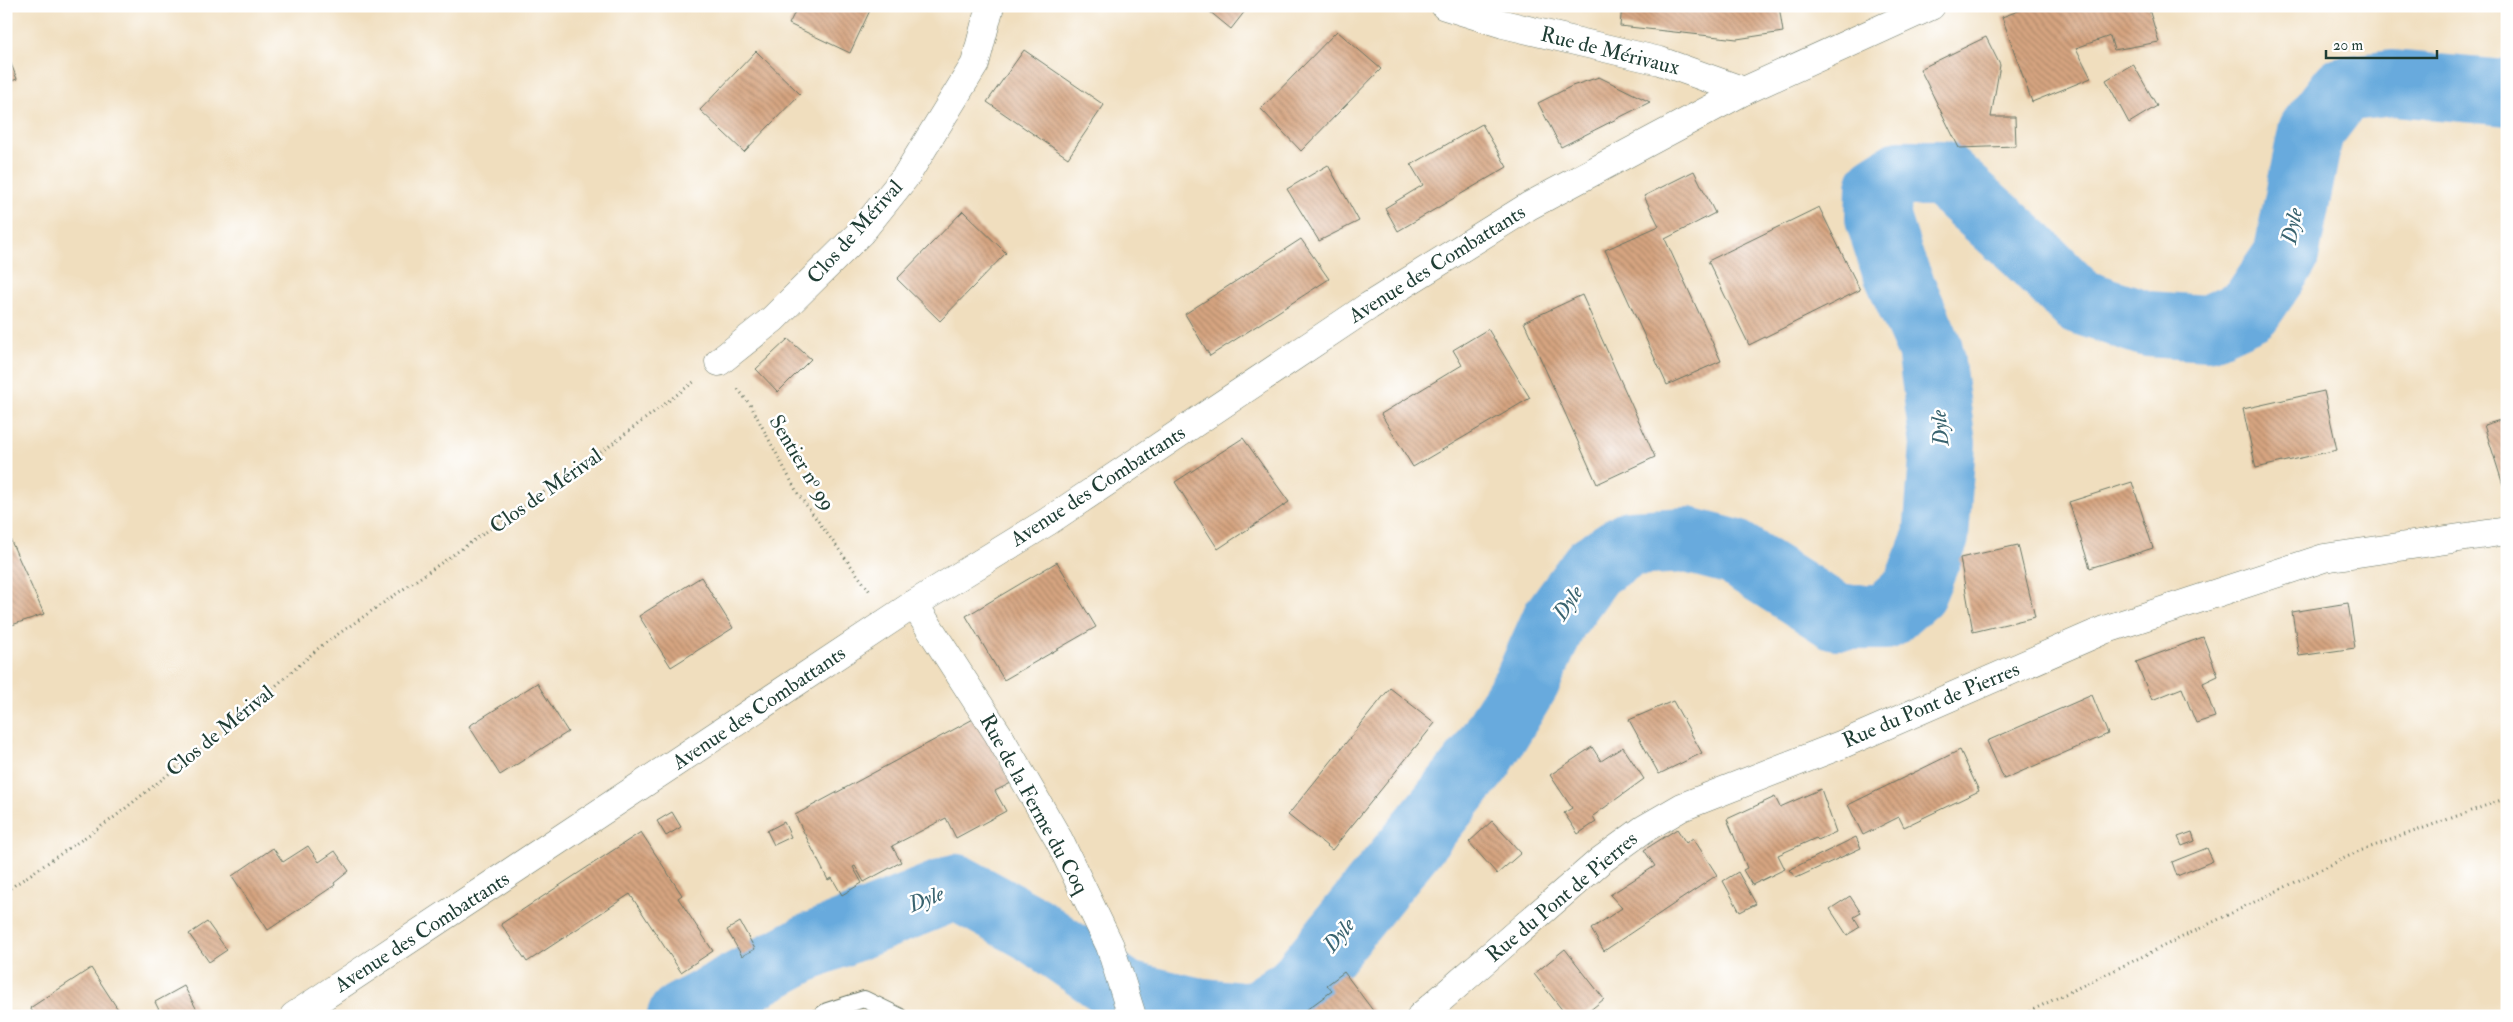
<svg xmlns="http://www.w3.org/2000/svg" width="2513" height="1022" font-family="'IM FELL Double Pica',serif">
	<style>
		.lines { fill: none; stroke-linecap: round; stroke-linejoin: round }
		.river { stroke: #68aadd; stroke-width: 66 }
		.building { fill: url(#building-back-hatch) }
		.service-casing { stroke: #687564; stroke-width: 18 }
		.minor-casing { stroke: #687564; stroke-width: 29 }
		.secondary-casing { stroke: #687564; stroke-width: 29 }
		.path { stroke: #687564; stroke-width: 3; stroke-dasharray: 1 4; stroke-linecap: butt }
		.service { stroke: #fff; stroke-width: 16 }
		.minor { stroke: #fff; stroke-width: 28 }
		.secondary { stroke: #fff; stroke-width: 28 }
		.labels { text-anchor: middle; dominant-baseline: central; stroke-width: 5; stroke-linejoin: round; paint-order: stroke }
		.street-label { font-size: 21px; fill: #1f3d34; stroke: #fff }
		.water-label { font-size: 22px; font-style: italic; fill: #39636f; stroke: #fff }
	</style>
	<defs>
		<pattern id="building-back-hatch" width="6" height="6" patternUnits="userSpaceOnUse" patternTransform="scale(1.25)"><rect width="6" height="6" fill="#d6a480"/><path d="M-1 5l2 2M0 0l6 6M5-1l2 2" fill="none" stroke="#ad876a"/></pattern>
	</defs>
	<rect width="100%" height="100%" fill="#fff"/>
	<filter id="ink" filterUnits="userSpaceOnUse"><feTurbulence type="fractalNoise" baseFrequency=".02" numOctaves="2"/><feDisplacementMap in="SourceGraphic" scale="10" xChannelSelector="R" yChannelSelector="G"/><feConvolveMatrix kernelMatrix="1 2 1 2 8 2 1 2 1" color-interpolation-filters="sRGB"/></filter>
	<filter id="wash" filterUnits="userSpaceOnUse"><feTurbulence type="fractalNoise" baseFrequency=".0096" numOctaves="4" result="noise"/><feDisplacementMap in="SourceGraphic" scale="20" xChannelSelector="R" yChannelSelector="G"/><feGaussianBlur stdDeviation="1.12" result="paint"/><feColorMatrix in="noise" values="0 0 0 0 0 0 0 0 0 0 0 0 0 0 0 0 0 1.4 0 .05"/><feComposite in="paint" operator="in"/></filter>
	<g filter="url(#wash)">
		<rect width="100%" height="100%" fill="#f0debe"/>
		<g class="lines">
			<g class="river">
				<polyline points="680,1016 808,947 956,887 1031,928 1126,994 1195,1010 1252,1016"/>
				<polyline points="1253,1016 1296,988 1481,758 1527,682 1555,619 1593,567 1630,543 1687,540 1733,552 1836,617 1885,617 1914,591 1936,537 1943,444 1930,349 1893,265 1878,218 1879,187 1901,173 1941,173 2027,250 2078,301 2147,324 2208,328 2250,309 2286,256 2311,131 2343,89 2393,83 2507,93"/>
			</g>
		</g>
		<g id="blocks">
			<g class="building">
				<polygon points="798,6 872,6 850,53 789,24"/>
				<polygon points="1203,6 1249,6 1231,29"/>
				<polygon points="1622,6 1779,6 1783,32 1737,39 1620,26"/>
				<polygon points="2032,6 2148,6 2159,42 2114,50 2110,36 2076,48 2091,78 2032,102 2002,17"/>
				<polygon points="1337,31 1381,69 1301,151 1261,109"/>
				<polygon points="1986,37 2000,65 1991,117 2015,117 2016,146 1959,148 1920,69"/>
				<polygon points="1024,50 1104,105 1068,158 987,102"/>
				<polygon points="6,51 17,79 6,83"/>
				<polygon points="756,51 800,94 744,152 700,110"/>
				<polygon points="2133,64 2157,106 2129,123 2106,80"/>
				<polygon points="1599,77 1650,102 1561,147 1538,103 1572,86"/>
				<polygon points="1482,124 1507,167 1398,231 1385,208 1423,185 1411,165"/>
				<polygon points="1328,165 1359,221 1319,241 1287,189"/>
				<polygon points="1694,171 1715,213 1665,239 1721,361 1667,385 1605,250 1659,226 1644,196"/>
				<polygon points="1819,207 1860,290 1749,345 1708,261"/>
				<polygon points="963,211 1006,253 940,321 897,279"/>
				<polygon points="1301,239 1329,279 1210,356 1185,314"/>
				<polygon points="1582,295 1655,457 1597,484 1524,322"/>
				<polygon points="1488,329 1530,398 1413,467 1381,414 1462,365 1453,350"/>
				<polygon points="788,339 811,359 778,392 756,369"/>
				<polygon points="2324,391 2337,450 2256,468 2243,409"/>
				<polygon points="2507,418 2507,484 2503,485 2484,425"/>
				<polygon points="1243,438 1289,502 1218,549 1175,482"/>
				<polygon points="2132,482 2153,548 2090,568 2069,502"/>
				<polygon points="6,530 44,614 6,627"/>
				<polygon points="2018,545 2035,617 1973,632 1960,558"/>
				<polygon points="1057,562 1096,627 1004,680 966,616"/>
				<polygon points="701,577 733,628 671,667 639,616"/>
				<polygon points="2348,603 2355,648 2299,656 2292,612"/>
				<polygon points="2203,637 2218,676 2203,683 2215,717 2196,723 2182,688 2152,700 2136,662"/>
				<polygon points="537,683 568,732 500,775 469,726"/>
				<polygon points="1390,688 1435,723 1332,850 1288,815"/>
				<polygon points="2092,695 2108,734 2004,779 1987,741"/>
				<polygon points="1673,701 1702,753 1659,774 1629,720"/>
				<polygon points="977,717 1011,783 995,791 1006,811 956,838 946,818 892,846 901,862 864,882 855,866 853,867 862,883 842,895 832,878 828,880 795,815"/>
				<polygon points="1592,747 1601,761 1623,747 1644,779 1593,816 1596,822 1578,834 1564,813 1572,808 1550,775"/>
				<polygon points="1960,750 1979,791 1904,827 1899,817 1863,835 1848,805"/>
				<polygon points="1821,789 1836,832 1818,840 1816,838 1778,855 1785,869 1752,885 1743,870 1747,868 1727,819 1775,797 1780,807"/>
				<polygon points="672,812 681,827 666,836 657,821"/>
				<polygon points="1492,821 1521,853 1497,874 1469,842"/>
				<polygon points="784,822 791,837 774,845 767,831"/>
				<polygon points="1677,829 1686,843 1693,838 1717,875 1604,951 1591,929 1622,908 1610,895 1655,866 1644,850"/>
				<polygon points="641,832 682,895 678,898 713,951 681,972 630,894 527,962 501,924"/>
				<polygon points="2192,832 2195,841 2182,846 2178,837"/>
				<polygon points="1856,837 1861,848 1796,878 1789,870"/>
				<polygon points="308,846 319,862 335,851 349,871 334,883 335,885 268,930 232,876 273,848 283,862"/>
				<polygon points="2207,848 2213,861 2177,876 2172,862"/>
				<polygon points="1738,872 1756,904 1740,912 1723,881"/>
				<polygon points="1850,896 1861,913 1854,917 1860,927 1847,935 1830,909"/>
				<polygon points="207,922 227,950 209,962 189,934"/>
				<polygon points="740,922 755,949 742,956 727,930"/>
				<polygon points="1565,949 1604,999 1583,1016 1567,1016 1534,974"/>
				<polygon points="91,968 121,1014 36,1016 30,1008"/>
				<polygon points="1344,972 1377,1016 1298,1016 1332,991 1327,985"/>
				<polygon points="184,986 197,1010 187,1016 162,1016 155,1002"/>
			</g>
		</g>
	</g>
	<g filter="url(#ink)">
		<use href="#blocks" fill-opacity="0" stroke="#687564" stroke-width="1"/>
		<g class="lines">
			<g class="service-casing">
				<polyline id="service" points="820,1016 827,1011 864,999 899,1016"/>
			</g>
			<g class="minor-casing">
				<g id="minor">
					<polyline points="1445,6 1503,24 1660,61 1744,91"/>
					<polyline points="719,362 773,319 861,232 906,176 975,64 990,6"/>
					<polyline points="914,604 998,734 1059,840 1110,946 1132,1016"/>
					<polyline points="1421,1016 1600,861 1644,829 1682,807 1843,744 2104,630 2324,558 2507,531"/>
				</g>
			</g>
			<g class="secondary-casing">
				<polyline id="secondary" points="294,1016 914,604 1047,522 1369,306 1529,206 1744,91 1931,6"/>
			</g>
			<g class="path">
				<polyline points="738,389 751,406 798,494 871,593"/>
				<polyline points="6,891 112,819 238,719 321,646 596,456 695,381"/>
				<polyline points="2020,1016 2357,852 2507,798"/>
			</g>
			<use href="#service" class="service"/>
			<use href="#minor" class="minor"/>
			<use href="#secondary" class="secondary"/>
		</g>
	</g>
	<g class="labels">
		<g class="street-label">
			<text transform="translate(1610 51) rotate(14)">Rue de Mérivaux</text>
			<text transform="translate(855 232) rotate(-48)">Clos de Mérival</text>
			<text transform="translate(1437 264) rotate(-32)">Avenue des Combattants</text>
			<text transform="translate(802 463) rotate(59)">Sentier nᵒ 99</text>
			<text transform="translate(1098 486) rotate(-33)">Avenue des Combattants</text>
			<text transform="translate(546 491) rotate(-35)">Clos de Mérival</text>
			<text transform="translate(1931 705) rotate(-23)">Rue du Pont de Pierres</text>
			<text transform="translate(759 708) rotate(-34)">Avenue des Combattants</text>
			<text transform="translate(220 731) rotate(-39)">Clos de Mérival</text>
			<text transform="translate(1034 804) rotate(61)">Rue de la Ferme du Coq</text>
			<text transform="translate(1562 897) rotate(-40)">Rue du Pont de Pierres</text>
			<text transform="translate(422 932) rotate(-33)">Avenue des Combattants</text>
		</g>
		<g class="water-label">
			<text transform="translate(2292 226) rotate(-79)">Dyle</text>
			<text transform="translate(1940 428) rotate(-95)">Dyle</text>
			<text transform="translate(1568 603) rotate(-56)">Dyle</text>
			<text transform="translate(926 899) rotate(-22)">Dyle</text>
			<text transform="translate(1339 935) rotate(-51)">Dyle</text>
		</g>
	</g>
	<rect width="2513" height="1022" fill="none" stroke="#fff" stroke-width="25"/>
	<path d="M2326 50v8h111v-8" fill="none" stroke="#1f3d34" stroke-width="2.5"/>
	<text x="2333" y="50" font-size="15" fill="#1f3d34" stroke="#ffffff" stroke-width="4" paint-order="stroke">20 m</text>
</svg>
